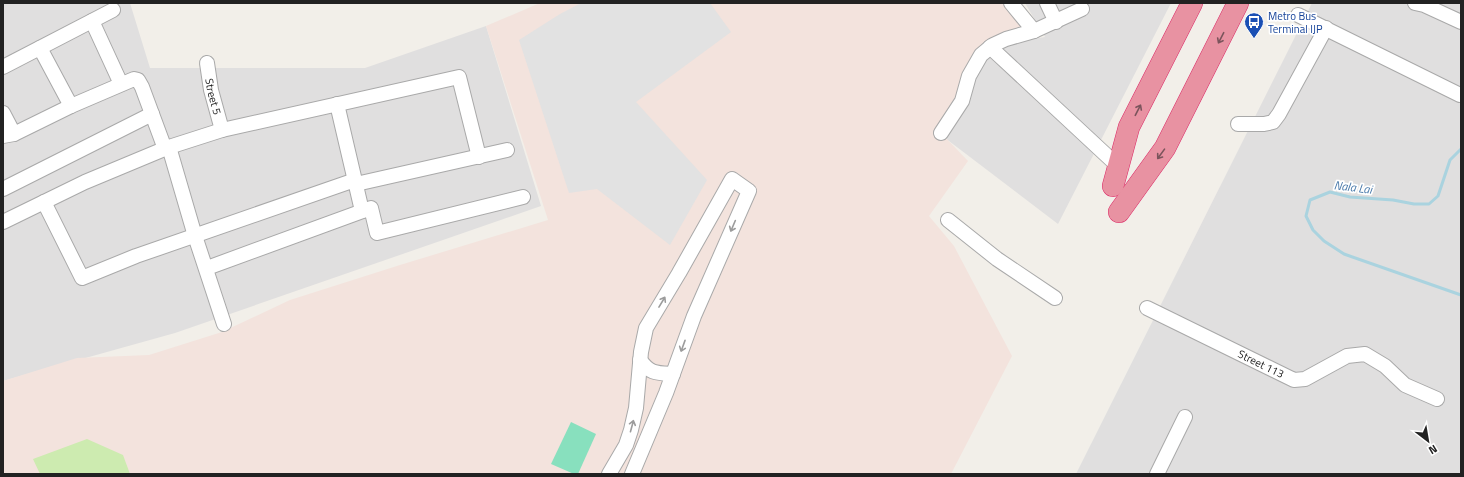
<svg xmlns="http://www.w3.org/2000/svg" width="1464" height="477" font-family="'Titillium Web',sans-serif">
	<style>
		.residential { fill: #e0dfdf }
		.military { fill: #f3e3dd }
		.grass { fill: #cdebb0 }
		.pitch { fill: #88e0be }
		.parking { fill: #e2e2e2 }
		.lines { fill: none; stroke-linecap: round; stroke-linejoin: round }
		.stream { stroke: #aad3df; stroke-width: 3 }
		.minor-casing { stroke: #a9a9a9; stroke-width: 16 }
		.highway-casing { stroke: #dc2a67; stroke-width: 22 }
		.minor { stroke: #fff; stroke-width: 14 }
		.highway { stroke: #e892a2; stroke-width: 21 }
		.oneway { stroke: #7b545c }
		.oneway2 { stroke: #9c9c9c }
		.labels { text-anchor: middle; dominant-baseline: central; stroke-width: 3.5; stroke-linejoin: round; paint-order: stroke }
		.transit-label { font-size: 11px; fill: #164399; stroke: #fff; text-anchor: start }
		.street-label { font-size: 11px; fill: #222; stroke: #fff }
		.water-label { font-size: 12px; font-style: italic; fill: #4a7aab; stroke: #fff }
	</style>
	<rect width="100%" height="100%" fill="#f2efe9"/>
	<g class="residential">
		<polygon points="3,3 130,3 150,68 365,68 486,26 541,206 175,333 3,381"/>
		<polygon points="1025,3 1171,3 1058,224 945,138 990,46 1045,37"/>
		<polygon points="1312,3 1461,3 1461,474 1076,474"/>
	</g>
	<polygon class="military" points="540,3 1012,3 1034,31 981,55 941,133 968,161 929,216 954,246 1012,356 951,474 3,474 3,381 77,358 149,355 222,332 290,300 400,265 548,220 486,26"/>
	<polygon class="grass" points="87,439 123,455 130,474 40,474 33,459"/>
	<polygon class="pitch" points="571,422 596,434 578,474 574,474 551,464"/>
	<polygon class="parking" points="581,3 710,3 731,32 636,102 707,180 670,245 597,189 569,193 519,40 560,14"/>
	<g class="lines">
		<polyline class="stream" points="1461,149 1450,160 1438,196 1429,204 1414,204 1393,200 1350,197 1330,192 1310,200 1306,216 1313,230 1324,241 1344,254 1461,295"/>
		<g class="minor-casing">
			<g id="minor">
				<polyline points="1011,3 1034,31"/>
				<polyline points="1047,3 1056,22"/>
				<polyline points="1415,3 1424,5 1461,22"/>
				<polyline points="1298,15 1460,95"/>
				<polyline points="92,21 121,84"/>
				<polyline points="990,47 1118,166"/>
				<polyline points="40,48 71,106"/>
				<path id="s1" d="M207 63 211 90 222 130"/>
				<polyline points="3,67 113,10"/>
				<polyline points="337,104 362,211"/>
				<polyline points="3,113 14,134"/>
				<polyline points="1238,124 1264,124 1273,122 1279,114 1326,28"/>
				<polyline points="941,133 962,101 969,76 981,55 993,45 1006,39 1034,31 1082,9"/>
				<polyline points="3,136 14,134 71,106 134,79 138,80 142,87 165,149"/>
				<polyline points="169,147 195,236 224,324"/>
				<polyline points="356,184 507,150"/>
				<polyline points="3,189 152,114"/>
				<polyline points="44,202 82,278 136,256 355,180"/>
				<polyline points="948,220 997,259 1055,298"/>
				<polyline points="3,222 85,182 169,147 222,130 459,77 479,157"/>
				<polyline points="207,268 371,208 377,233 523,197"/>
				<path id="s2" d="M1147 308 1294 380 1305 379 1347 356 1365 354 1385 366 1405 385 1437 399"/>
				<path d="M640 360C650 374 657 373 673 374"/>
				<polyline points="609,474 626,445 631,430 636,408 641,352 646,328 679,273 732,179 749,191 694,316 666,393 632,474"/>
				<polyline points="1157,474 1185,417"/>
			</g>
		</g>
		<g class="highway-casing">
			<g id="highway">
				<polyline points="1113,186 1129,127 1192,3"/>
				<polyline points="1119,212 1165,148 1238,3"/>
			</g>
		</g>
		<use href="#minor" class="minor"/>
		<use href="#highway" class="highway"/>
	</g>
	<defs><path id="oneway-shaft" d="M-6 0H5M1.5-3L5.5 0L1.5 3" fill="none" stroke-width="1.6" stroke-linecap="round" stroke-linejoin="round"/></defs>
	<g class="oneway">
		<use href="#oneway-shaft" transform="translate(1221 38) rotate(117)"/>
		<use href="#oneway-shaft" transform="translate(1138 110) rotate(-63)"/>
		<use href="#oneway-shaft" transform="translate(1161 154) rotate(126)"/>
	</g>
	<g class="oneway2">
		<use href="#oneway-shaft" transform="translate(733 226) rotate(113)"/>
		<use href="#oneway-shaft" transform="translate(662 302) rotate(-59)"/>
		<use href="#oneway-shaft" transform="translate(683 346) rotate(110)"/>
		<use href="#oneway-shaft" transform="translate(632 426) rotate(-75)"/>
	</g>
	<defs>
		<g id="bus-pin" transform="scale(1)"><path d="M0 17L-7.5 6A9.5 9.5 0 1 1 7.5 6Z" fill="#1a4fb4" stroke="#fff"/><path d="M-5-6H5V4H4V6H2V4H-2V6H-4V4H-5ZM-3.5-4V0h7V-4ZM-3.5 1.2v1.5H-2V1.2ZM2 1.2v1.5H3.5V1.2Z" fill="#fff"/></g>
	</defs>
	<g fill-rule="evenodd">
		<use href="#bus-pin" x="1254" y="22"/>
	</g>
	<g class="labels">
		<g class="transit-label">
			<text x="1268" y="16">Metro Bus<tspan x="1268" dy="13">Terminal IJP</tspan></text>
		</g>
		<g class="street-label">
			<text stroke="none"><textPath href="#s1" startOffset="34">Street 5</textPath></text>
			<text stroke="none"><textPath href="#s2" startOffset="127">Street 113</textPath></text>
		</g>
		<g class="water-label">
			<text transform="translate(1353 187) rotate(7)">Nala Lai</text>
		</g>
	</g>
	<rect width="1464" height="477" fill="none" stroke="#222222" stroke-width="8"/>
	<g transform="translate(1428 441) rotate(149)" stroke="#ffffff" stroke-width="3" paint-order="stroke">
	<path d="M0-3L7 15L0 10L-7 15Z" fill="#222222"/>
	<text y="-6" font-size="11" font-weight="bold" text-anchor="middle" fill="#222222">N</text>
	</g>
</svg>
